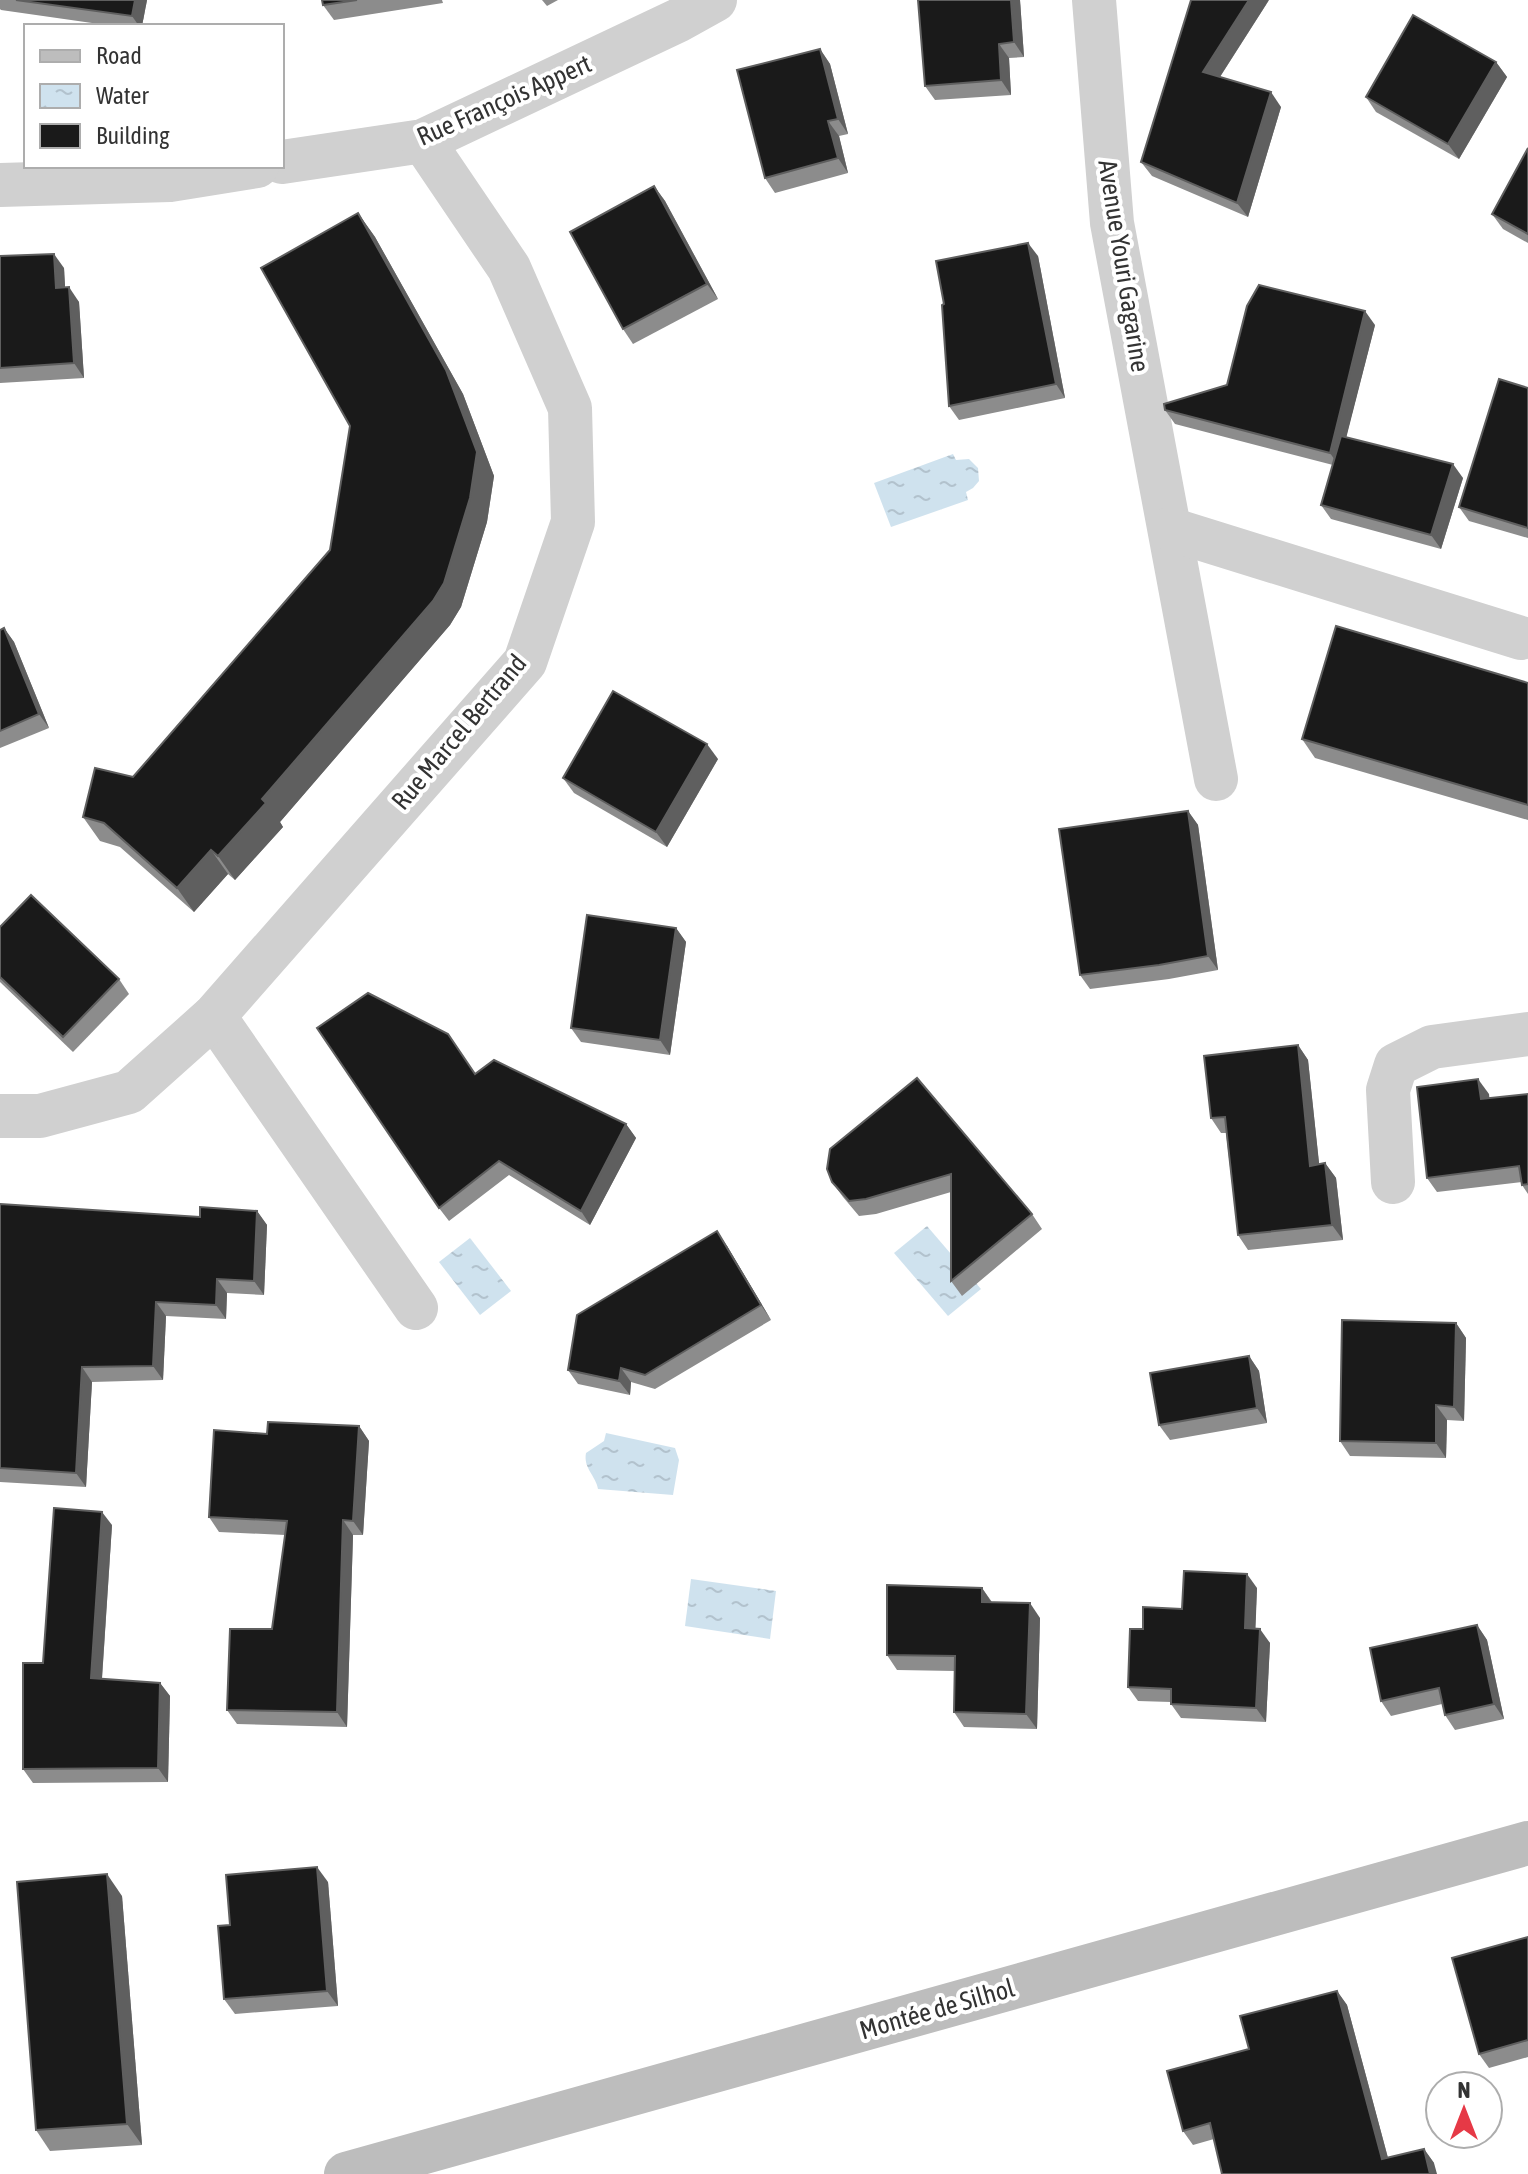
<svg xmlns="http://www.w3.org/2000/svg" width="1528" height="2174" font-family="'Asap Condensed',sans-serif">
	<style>
		.water { fill: url(#water-ripples) }
		.lines { fill: none; stroke-linecap: round; stroke-linejoin: round }
		.street { stroke: #d0d0d0; stroke-width: 44 }
		.secondary { stroke: #bdbdbd; stroke-width: 44 }
		.wall { fill: #8c8c8c }
		.shaded-wall { fill: #5f5f5f }
		.building { fill: #1a1a1a; stroke: #5f5f5f; stroke-width: 2 }
		.labels { text-anchor: middle; dominant-baseline: central; stroke-width: 8; stroke-linejoin: round; paint-order: stroke }
		.street-label { font-size: 26px; fill: #333; stroke: #fff }
	</style>
	<defs>
		<pattern id="water-ripples" width="26" height="14" patternUnits="userSpaceOnUse" patternTransform="scale(2)"><rect width="26" height="14" fill="#cfe2ee"/><path d="M2 4q2-2 4 0t4 0M15 11q2-2 4 0t4 0" fill="none" stroke="#b2c2cd"/></pattern>
	</defs>
	<rect width="100%" height="100%" fill="#fff"/>
	<g class="water">
		<polygon points="953,454 956,460 969,459 978,468 979,481 973,488 966,492 968,500 891,527 874,483"/>
		<polygon points="927,1226 981,1289 948,1316 894,1253"/>
		<polygon points="470,1238 511,1291 480,1315 439,1262"/>
		<path d="M606 1433 675 1448 679 1460 673 1495 598 1489C596 1476 583 1468 586 1453L604 1441Z"/>
		<polygon points="691,1579 776,1591 770,1639 685,1626"/>
	</g>
	<g class="lines">
		<g class="street">
			<polyline points="1094,0 1112,223 1216,779"/>
			<polyline points="282,162 423,141 679,20 715,0"/>
			<polyline points="0,185 170,180 257,166"/>
			<polyline points="1170,529 1521,638"/>
			<polyline points="214,1016 416,1308"/>
			<polyline points="0,1116 40,1116 129,1092 214,1016 525,662 573,522 570,408 509,268 423,141"/>
			<polyline points="1393,1182 1388,1090 1396,1065 1432,1047 1528,1034"/>
		</g>
		<polyline class="secondary" points="346,2174 1528,1843"/>
	</g>
	<g class="wall">
		<polygon points="0,0 147,0 142,26 113,26 1,10 0,9"/>
		<polygon points="322,0 442,0 443,3 334,20 323,5"/>
		<polygon points="542,0 558,0 547,6"/>
		<polygon points="1020,0 1024,57 1009,58 1011,95 935,100 925,86"/>
		<polygon points="1269,0 1220,77 1281,107 1248,217 1152,176 1141,162"/>
		<polygon points="820,49 830,64 848,134 839,136 848,173 775,193 765,178"/>
		<polygon points="1496,62 1507,77 1459,159 1376,112 1366,97"/>
		<polygon points="1528,148 1528,243 1503,229 1492,214"/>
		<polygon points="654,186 665,201 718,299 633,344 623,329"/>
		<polygon points="358,213 375,237 463,394 494,476 487,522 461,607 450,625 280,822 283,827 235,880 228,874 194,912 120,847 100,841 83,817 133,777 330,550 350,426"/>
		<polygon points="0,256 64,268 65,288 79,302 84,378 0,383"/>
		<polygon points="1038,256 1065,398 959,420 949,406"/>
		<polygon points="1375,325 1346,437 1463,478 1441,549 1331,519 1321,505 1333,465 1175,424 1165,410"/>
		<polygon points="1528,388 1528,538 1469,521 1459,507"/>
		<polygon points="4,628 14,642 49,728 0,748 0,630"/>
		<polygon points="1528,683 1528,820 1315,758 1302,739"/>
		<polygon points="718,759 667,847 574,793 563,778"/>
		<polygon points="1188,811 1198,825 1218,970 1169,979 1090,989 1080,975"/>
		<polygon points="0,927 119,979 129,994 73,1052 0,982"/>
		<polygon points="676,928 686,942 670,1055 581,1042 571,1028"/>
		<polygon points="1298,1045 1308,1060 1319,1164 1325,1163 1336,1178 1343,1240 1248,1250 1238,1235 1226,1133 1221,1133 1211,1118"/>
		<polygon points="475,1074 626,1124 636,1138 590,1225 509,1175 449,1221 439,1208"/>
		<polygon points="917,1078 1032,1214 1042,1229 962,1296 951,1281 951,1192 876,1214 859,1216 843,1197 832,1182"/>
		<polygon points="1489,1094 1489,1098 1528,1094 1528,1194 1522,1185 1522,1182 1437,1192 1427,1178"/>
		<polygon points="0,1204 200,1217 257,1211 267,1225 264,1295 227,1293 226,1319 166,1316 163,1380 92,1382 86,1487 0,1482"/>
		<polygon points="727,1246 771,1320 655,1389 631,1382 630,1395 578,1384 568,1370"/>
		<polygon points="1456,1323 1466,1338 1464,1421 1447,1420 1446,1458 1350,1456 1340,1441"/>
		<polygon points="1249,1356 1259,1371 1267,1423 1170,1440 1159,1425"/>
		<polygon points="359,1426 369,1441 363,1535 353,1535 347,1727 237,1724 227,1710 272,1629 285,1535 219,1532 209,1517 267,1434"/>
		<polygon points="112,1525 102,1679 160,1683 170,1696 168,1782 33,1783 23,1769 43,1663"/>
		<polygon points="982,1588 992,1602 1040,1618 1037,1729 964,1727 954,1712 955,1671 897,1670 887,1655"/>
		<polygon points="1257,1588 1255,1629 1270,1643 1266,1722 1181,1718 1171,1704 1171,1702 1138,1701 1128,1687 1143,1629 1182,1609"/>
		<polygon points="1477,1625 1487,1640 1504,1719 1455,1730 1445,1715 1442,1704 1391,1716 1381,1701"/>
		<polygon points="328,1882 338,2006 235,2014 224,1999"/>
		<polygon points="122,1896 142,2145 50,2151 36,2130"/>
		<polygon points="1528,1937 1528,2057 1489,2068 1479,2054"/>
		<polygon points="1337,1991 1347,2005 1388,2158 1424,2149 1434,2163 1214,2139 1193,2145 1183,2131 1249,2049"/>
	</g>
	<g class="shaded-wall">
		<polygon points="135,0 147,0 142,26 139,26 132,16"/>
		<polygon points="1011,0 1020,0 1024,57 1014,42"/>
		<polygon points="1249,0 1269,0 1214,86 1203,72"/>
		<polygon points="999,44 1009,58 1011,95 1001,80"/>
		<polygon points="820,49 830,64 848,134 838,119"/>
		<polygon points="1496,62 1507,77 1459,159 1448,144"/>
		<polygon points="1271,92 1281,107 1248,217 1237,203"/>
		<polygon points="828,121 839,136 848,173 838,158"/>
		<polygon points="654,186 665,201 718,299 707,284"/>
		<polygon points="358,213 375,237 463,394 494,476 487,522 461,607 450,625 280,822 283,827 235,880 218,856 262,799 433,601"/>
		<polygon points="1028,243 1038,256 1065,398 1056,384"/>
		<polygon points="54,254 64,268 66,303 56,288"/>
		<polygon points="69,287 79,302 84,378 74,363"/>
		<polygon points="1365,311 1375,325 1339,466 1330,453"/>
		<polygon points="1453,464 1463,478 1441,549 1431,535"/>
		<polygon points="4,628 14,642 49,728 39,714"/>
		<polygon points="707,744 718,759 667,847 656,832"/>
		<polygon points="1188,811 1198,825 1218,970 1208,956"/>
		<polygon points="211,850 228,874 194,912 177,888"/>
		<polygon points="676,928 686,942 670,1055 660,1040"/>
		<polygon points="1298,1045 1308,1060 1321,1181 1310,1166"/>
		<polygon points="1478,1079 1489,1094 1491,1114 1481,1099"/>
		<polygon points="626,1124 636,1138 590,1225 581,1211"/>
		<polygon points="1325,1163 1336,1178 1343,1240 1332,1225"/>
		<polygon points="257,1211 267,1225 264,1295 254,1281"/>
		<polygon points="717,1231 727,1246 771,1320 761,1305"/>
		<polygon points="217,1279 227,1293 226,1319 216,1305"/>
		<polygon points="156,1302 166,1316 163,1380 153,1366"/>
		<polygon points="1456,1323 1466,1338 1464,1421 1454,1407"/>
		<polygon points="1249,1356 1259,1371 1267,1423 1257,1408"/>
		<polygon points="82,1367 92,1382 86,1487 76,1473"/>
		<polygon points="621,1368 631,1382 630,1395 619,1381"/>
		<polygon points="1436,1405 1447,1420 1446,1458 1436,1443"/>
		<polygon points="359,1426 369,1441 363,1535 353,1521"/>
		<polygon points="102,1512 112,1525 101,1692 91,1678"/>
		<polygon points="343,1520 353,1535 347,1727 337,1712"/>
		<polygon points="1247,1574 1257,1588 1255,1642 1245,1628"/>
		<polygon points="982,1588 992,1603 982,1602"/>
		<polygon points="1030,1603 1040,1618 1037,1729 1026,1714"/>
		<polygon points="1477,1625 1487,1640 1504,1719 1494,1704"/>
		<polygon points="1260,1629 1270,1643 1266,1722 1256,1708"/>
		<polygon points="160,1683 170,1696 168,1782 158,1768"/>
		<polygon points="317,1867 328,1882 338,2006 327,1991"/>
		<polygon points="107,1874 122,1896 142,2145 127,2124"/>
		<polygon points="1337,1991 1347,2005 1392,2173 1382,2159"/>
		<polygon points="1424,2149 1434,2163 1437,2174 1430,2174"/>
	</g>
	<g class="building">
		<polygon points="16,0 135,0 132,16"/>
		<polygon points="322,0 357,0 323,5"/>
		<polygon points="918,0 1011,0 1014,42 999,44 1001,80 925,86"/>
		<polygon points="1191,0 1249,0 1203,72 1271,92 1237,203 1141,162"/>
		<polygon points="1413,15 1496,62 1448,144 1366,97"/>
		<polygon points="820,49 838,119 828,121 838,158 765,178 737,70"/>
		<polygon points="1528,148 1528,234 1492,214"/>
		<polygon points="654,186 707,284 623,329 570,232"/>
		<polygon points="358,213 446,370 477,452 470,498 444,583 433,601 262,799 266,803 218,856 211,850 177,888 104,823 83,817 95,768 133,777 330,550 350,426 261,268"/>
		<polygon points="1028,243 1056,384 949,406 942,305 944,304 936,261"/>
		<polygon points="54,254 56,288 69,287 74,363 0,368 0,256"/>
		<polygon points="1259,285 1365,311 1330,453 1165,410 1164,404 1227,385 1247,306"/>
		<polygon points="1499,379 1528,388 1528,528 1459,507"/>
		<polygon points="1341,436 1453,464 1431,535 1321,505"/>
		<polygon points="1336,626 1528,683 1528,805 1302,739"/>
		<polygon points="4,628 39,714 0,731 0,630"/>
		<polygon points="613,691 707,744 656,832 563,778"/>
		<polygon points="1188,811 1208,956 1159,965 1080,975 1059,829"/>
		<polygon points="31,895 119,979 63,1037 0,977 0,927"/>
		<polygon points="587,915 676,928 660,1040 571,1028"/>
		<polygon points="368,993 448,1034 475,1074 494,1060 626,1124 581,1211 499,1161 439,1208 317,1028"/>
		<polygon points="1298,1045 1310,1166 1325,1163 1332,1225 1238,1235 1225,1117 1211,1118 1204,1056"/>
		<polygon points="917,1078 1032,1214 951,1281 951,1174 866,1199 849,1201 832,1182 827,1169 830,1149"/>
		<polygon points="1478,1079 1481,1099 1528,1094 1528,1184 1522,1185 1519,1166 1427,1178 1417,1087"/>
		<polygon points="0,1204 200,1217 200,1207 257,1211 254,1281 217,1279 216,1305 156,1302 153,1366 82,1367 76,1473 0,1468"/>
		<polygon points="717,1231 761,1305 645,1375 621,1368 619,1381 568,1370 577,1315"/>
		<polygon points="1342,1320 1456,1323 1454,1407 1436,1405 1436,1443 1340,1441"/>
		<polygon points="1249,1356 1257,1408 1159,1425 1150,1373"/>
		<polygon points="268,1422 359,1426 353,1521 343,1520 337,1712 227,1710 230,1629 272,1629 287,1521 209,1517 214,1430 267,1434"/>
		<polygon points="54,1508 102,1512 91,1678 160,1683 158,1768 23,1769 23,1663 43,1663"/>
		<polygon points="1184,1571 1247,1574 1245,1628 1260,1629 1256,1708 1171,1704 1171,1689 1128,1687 1130,1629 1143,1629 1143,1607 1182,1609"/>
		<polygon points="887,1585 982,1588 982,1602 1030,1603 1026,1714 954,1712 955,1656 887,1655"/>
		<polygon points="1477,1625 1494,1704 1445,1715 1439,1688 1381,1701 1370,1648"/>
		<polygon points="317,1867 327,1991 224,1999 218,1926 230,1925 226,1875"/>
		<polygon points="107,1874 127,2124 36,2130 17,1882"/>
		<polygon points="1528,1937 1528,2040 1479,2054 1452,1958"/>
		<polygon points="1337,1991 1382,2159 1424,2149 1430,2174 1222,2174 1210,2123 1183,2131 1167,2071 1249,2049 1240,2016"/>
	</g>
	<g class="labels">
		<g class="street-label">
			<text transform="translate(504 100) rotate(-24)">Rue François Appert</text>
			<text transform="translate(1124 266) rotate(81)">Avenue Youri Gagarine</text>
			<text transform="translate(459 732) rotate(-50)">Rue Marcel Bertrand</text>
			<text transform="translate(937 2009) rotate(-16)">Montée de Silhol</text>
		</g>
	</g>
	<rect x="24" y="24" width="260" height="144" fill="#ffffff" stroke="#adadad" stroke-width="2"/>
	<rect x="40" y="50" width="40" height="12" fill="#bdbdbd" stroke="#adadad" stroke-width="2"/>
	<text x="96" y="64" font-size="24" fill="#333333">Road</text>
	<rect x="40" y="84" width="40" height="24" fill="url(#water-ripples)" stroke="#adadad" stroke-width="2"/>
	<text x="96" y="104" font-size="24" fill="#333333">Water</text>
	<rect x="40" y="124" width="40" height="24" fill="#1a1a1a" stroke="#adadad" stroke-width="2"/>
	<text x="96" y="144" font-size="24" fill="#333333">Building</text>
	<g transform="translate(1464 2110)"><circle r="38" fill="#ffffff" stroke="#adadad" stroke-width="2"/>
	<path d="M0-6L14 30L0 20L-14 30Z" fill="#e63946"/>
	<text y="-12" font-size="22" font-weight="bold" text-anchor="middle" fill="#333333">N</text>
	</g>
</svg>
